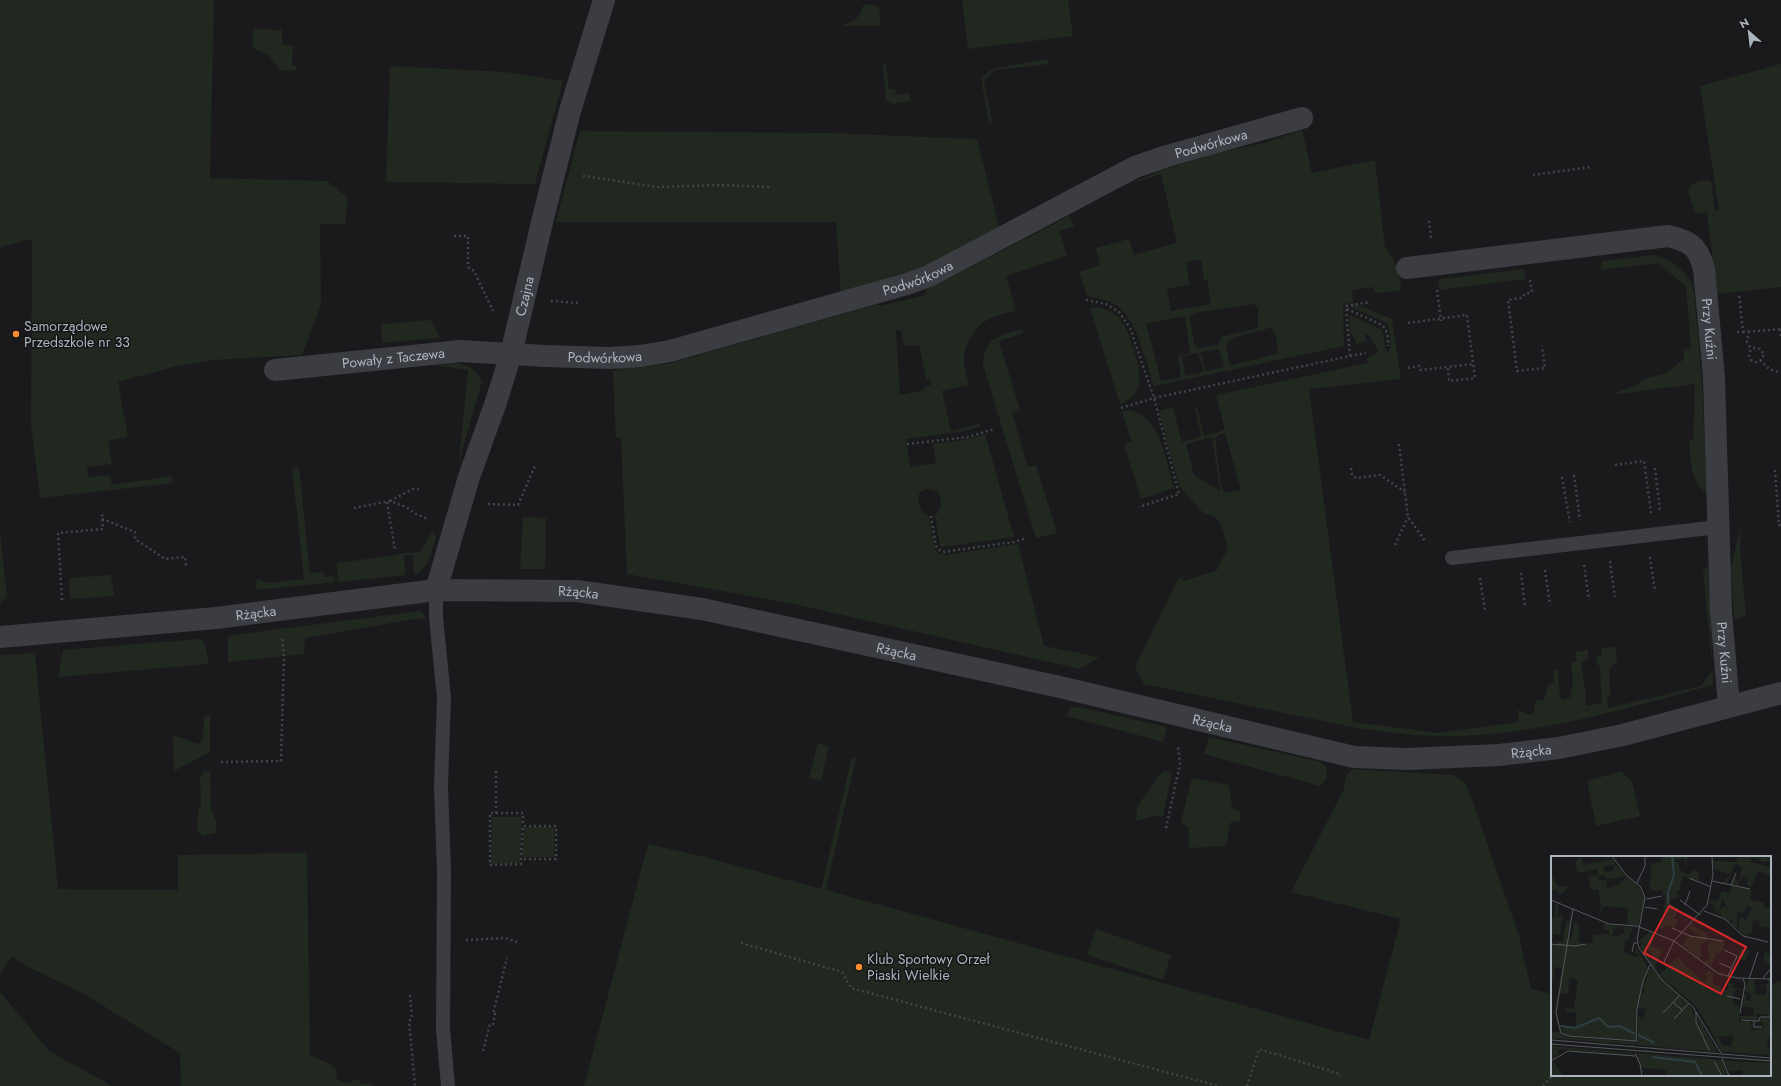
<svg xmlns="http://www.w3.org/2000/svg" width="1781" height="1086" font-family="Jost,sans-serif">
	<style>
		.green { fill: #20281f; fill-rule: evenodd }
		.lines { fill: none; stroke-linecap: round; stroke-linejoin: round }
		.path { stroke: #404549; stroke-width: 2.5; stroke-dasharray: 2 3; stroke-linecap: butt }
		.service { stroke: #3b3d42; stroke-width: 14 }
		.minor { stroke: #3b3d42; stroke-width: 22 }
		.tertiary { stroke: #3b3d42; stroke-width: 22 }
		.poi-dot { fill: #ff8d30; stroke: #151518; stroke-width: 1.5 }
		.labels { text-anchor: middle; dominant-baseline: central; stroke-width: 3; stroke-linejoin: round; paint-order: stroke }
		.street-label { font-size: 14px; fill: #abb5bd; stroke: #151518 }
		.poi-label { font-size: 14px; fill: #abb5bd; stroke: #151518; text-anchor: start }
		.inset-river { fill: none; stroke: #2e3e42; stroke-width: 2 }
		.inset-road { fill: none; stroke: #54585d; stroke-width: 1 }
		.view { fill: #d62828; fill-opacity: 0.15; stroke: #d62828; stroke-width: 2 }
		.inset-edge { fill: none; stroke: #abb5bd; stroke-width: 2 }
	</style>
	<rect width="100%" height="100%" fill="#1a1a1d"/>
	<g class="green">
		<polygon points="0,0 214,0 210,178 327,181 348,198 345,224 320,224 321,305 302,355 214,360 177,366 118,382 128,437 108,441 112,464 87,467 89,477 110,475 112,485 172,476 173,483 40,498 31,424 32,239 0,247"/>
		<polygon points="962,0 1068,0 1073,36 968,49"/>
		<path d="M864 4 879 6 881 26H841C856 21 858 19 864 4Z"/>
		<polygon points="253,29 282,30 282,45 293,45 292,64 296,66 296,70 281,71 267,54 253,48"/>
		<polygon points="1047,59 1049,64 995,70 984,81 992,122 989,123 981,78 992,69"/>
		<polygon points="883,64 886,64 889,89 895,89 896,95 909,93 911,101 892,104 886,100"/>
		<path d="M1781 64V287L1717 294 1707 212 1695 214C1694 204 1688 198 1689 188 1696 181 1701 180 1711 181L1715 211 1719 210 1700 86Z"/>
		<polygon points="390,66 505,72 563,81 535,184 386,182"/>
		<path d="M1302 130 1312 173 1375 160 1385 247C1395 259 1400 273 1401 289L1398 291 1376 293 1372 287 1352 290 1353 303 1392 319 1401 379 1309 389 1353 722 1438 733 1519 722 1517 710 1531 715 1534 711V706L1537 700H1544L1548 685 1554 682 1553 670 1558 671 1560 698 1565 700 1570 697 1573 681 1571 663 1576 661 1575 652 1588 650V659L1581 663 1586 695 1585 698 1587 706 1602 703 1600 667 1596 662 1598 656 1602 655 1601 648 1616 647 1617 662 1610 667C1608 675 1610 685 1611 693L1607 697 1608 708 1701 686 1713 670 1703 572 1708 564 1713 671V685C1631 707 1547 733 1461 736 1424 737 1388 733 1352 727L1144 684 1135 667 1178 579 1183 577V581L1216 571 1228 548C1224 535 1222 513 1204 514L1179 486 1159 411 1173 407 1182 442 1201 436 1195 408 1197 407 1204 436 1225 430 1216 395 1368 363 1367 357 1376 354 1378 350 1368 334 1365 335 1366 341 1357 344 1350 331V315L1382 330C1385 337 1383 347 1388 353 1391 344 1392 329 1385 322L1351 307 1353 303 1343 304 1344 346 1154 386C1145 360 1137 315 1111 302 1104 299 1095 298 1087 296L1079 272 1100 265 1096 248 1129 239 1134 255 1177 243 1161 174 1124 186 1165 169 1218 153 1264 143ZM1201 259 1204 280H1207L1211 304 1171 311 1167 289 1190 285 1186 262ZM1254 304 1258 308V328L1221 337 1218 345 1199 348 1195 345 1189 317 1195 313ZM1185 316 1190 353 1178 356 1181 378 1161 381 1146 324ZM1271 327 1276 337 1278 353 1230 366 1226 344C1235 333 1257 334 1271 327ZM1219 349 1224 367 1206 371 1200 352ZM1198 353 1204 372 1185 376 1182 356ZM1225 433 1241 490 1224 493 1221 484 1215 439 1220 434ZM1212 437 1219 484 1221 491 1194 475 1186 444Z"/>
		<polygon points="580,131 830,133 977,139 999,227 928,265 841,295 836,222 556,222"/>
		<path d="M1069 216 1075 226 1059 231 1067 256 1006 276 1016 311C1007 313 997 315 989 319 974 326 963 347 964 363 965 371 967 378 969 385L942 391 951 431 981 423 980 427 966 431 906 439 910 467 936 463 933 444 964 440 985 434 1014 537 942 547 940 546 935 516C942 508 942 503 939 493L933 490 925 489 919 494 918 502 922 512 929 516 935 550 938 553 944 555 1018 544 1044 646 1099 657 1080 669 794 604 627 574 621 438H616L613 371 618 370 619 367 667 364 879 304 880 306 926 295V290ZM896 330H901L904 346 919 345 926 379H930L931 385 924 387V390L900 395Z"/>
		<path d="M1655 255C1667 258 1683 269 1690 280 1692 284 1693 289 1694 292L1702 384 1707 493C1690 483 1691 461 1689 441L1693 440 1695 384 1610 395 1636 385 1647 378 1665 374 1684 359 1683 349 1691 348 1686 286 1658 263 1600 270 1602 261Z"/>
		<polygon points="1524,269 1525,279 1440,290 1438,281 1441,279"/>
		<path d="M1099 307C1104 309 1112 311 1116 315 1126 324 1129 335 1133 348 1140 368 1147 395 1120 404L1090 308Z"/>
		<polygon points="431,320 440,338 382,343 381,324"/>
		<path d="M1022 329 1024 333 999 341 1020 410 1012 413 1028 467 1036 465 1057 533 1037 538 1035 535 983 365C984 337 999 336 1022 329Z"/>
		<path d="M458 363C470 366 476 370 482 381L459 461 468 370 434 365 356 372Z"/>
		<path d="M1128 410C1161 414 1166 461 1174 488L1141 499 1124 444 1132 442 1122 412Z"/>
		<polygon points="299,467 310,573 324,572 325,577 334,576 335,582 256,590 257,579 269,583 304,579 292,468"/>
		<polygon points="523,517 546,518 545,569 520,569"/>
		<polygon points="1740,528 1740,550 1746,614 1738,620 1734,617 1731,569"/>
		<polygon points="0,530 7,597 0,603"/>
		<path d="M432 532 436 536C432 550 429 569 414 575L413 555H404L405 575 338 582 337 563 397 555V554L420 552Z"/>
		<polygon points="111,575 114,596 70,599 69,578"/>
		<polygon points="421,611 427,618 414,619 305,638 304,654 228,662 228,637 233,635"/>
		<polygon points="199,639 204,642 209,664 58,677 63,650"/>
		<path d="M35 653 58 889 178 890V855L307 853 310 1055 332 1065 337 1070 336 1078C343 1082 347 1086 354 1079L359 1080 361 1084 370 1083 374 1086H181L180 1053 84 994 28 967 12 957 0 974V655Z"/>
		<polygon points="1079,707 1167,727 1163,742 1067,716 1070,708"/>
		<path d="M210 715V752L174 771 173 737C182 735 189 742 199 744L203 738 204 716Z"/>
		<polygon points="1209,737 1321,762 1326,767 1327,778 1320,786 1204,754"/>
		<polygon points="818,743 829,746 821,781 809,778"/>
		<polygon points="852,757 856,758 826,890 1369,1040 1401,919 1291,892 1344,789 1345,779 1347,774 1353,769 1453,775 1465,783 1472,799 1519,936 1531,989 1552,994 1552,1075 1770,1075 1770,985 1781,981 1781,1086 584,1086 648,844 705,857 821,889"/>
		<polygon points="210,771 211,808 216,822 216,833 203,836 197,831 198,810 201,805 200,777 204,772"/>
		<polygon points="1164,771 1172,772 1163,816 1154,816 1136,821 1137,807 1158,777"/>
		<polygon points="1621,771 1632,782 1640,816 1596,826 1587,781"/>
		<polygon points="1192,778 1229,785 1232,807 1240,812 1240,821 1230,823 1226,846 1189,848 1189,828 1181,822"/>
		<polygon points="492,817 522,817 520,863 491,864"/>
		<polygon points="524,827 554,827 554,857 522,857"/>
		<polygon points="1096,929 1171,955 1163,980 1087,955"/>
		<polygon points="0,992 49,1051 112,1086 0,1086"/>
	</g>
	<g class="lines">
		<g class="path">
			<polyline points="1533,175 1591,167"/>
			<polyline points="583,176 658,187 720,185 772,187"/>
			<polyline points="1429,221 1431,238"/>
			<polyline points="454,236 468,236 468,267 474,271 493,311"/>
			<polyline points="1530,280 1532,292 1525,294 1522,298 1508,300 1517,371 1545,368 1542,346"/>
			<polyline points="1437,290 1441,321"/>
			<polyline points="1086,300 1106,304 1119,312 1130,328 1154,398 1179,494 1139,507"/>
			<polyline points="551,301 578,303"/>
			<path d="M1347 309 1382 325C1388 331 1388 339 1388 346"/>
			<polyline points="1408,323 1467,315 1475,378 1449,381 1448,367 1474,364"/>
			<polyline points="1780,329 1781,337"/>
			<polyline points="1749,331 1747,342 1751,349"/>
			<polyline points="1737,332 1743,332 1739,294"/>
			<polyline points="1743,332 1781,329"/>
			<circle cx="1756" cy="355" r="7"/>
			<polyline points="1350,356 1366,353"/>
			<polyline points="1760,360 1769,369 1781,373"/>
			<polyline points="1408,368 1419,366 1420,370 1448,367"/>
			<polyline points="1121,408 1154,398 1350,356 1346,306 1370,302"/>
			<polyline points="907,444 968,437 994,429"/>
			<polyline points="1399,444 1408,517 1425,541"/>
			<polyline points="1615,465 1644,461 1651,513"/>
			<polyline points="1351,468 1352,475 1356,478 1380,475 1405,492"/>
			<polyline points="1655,468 1660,511"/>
			<polyline points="1775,470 1779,525 1781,525"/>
			<polyline points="1574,475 1580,520"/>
			<polyline points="1562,477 1570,522"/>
			<polyline points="390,501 413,489 422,489"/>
			<polyline points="387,502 395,550"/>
			<polyline points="488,504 518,505 535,466"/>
			<polyline points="354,508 390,501 406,507 416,514 428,519"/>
			<polyline points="931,516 936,546 938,549 943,552 1014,542 1027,538"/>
			<polyline points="102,519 135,532 135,539 165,559 185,557 186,566"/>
			<polyline points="1395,545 1408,517"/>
			<polyline points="1650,557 1655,591"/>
			<polyline points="1610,561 1615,597"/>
			<polyline points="1584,565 1589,600"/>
			<polyline points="1545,570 1550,605"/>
			<polyline points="1521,573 1525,608"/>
			<polyline points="1480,578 1485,611"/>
			<polyline points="62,600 58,533 103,529 102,512"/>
			<polyline points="221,762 281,761 284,656 282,637"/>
			<polyline points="496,771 496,813 490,813 490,865 521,864 521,859 523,826 556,826 556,859 521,859"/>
			<polyline points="496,813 523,813 523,826"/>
			<polyline points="1166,828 1180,764 1178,746"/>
			<polyline points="466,940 505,938 517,942"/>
			<polyline points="741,943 842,972 851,988 1218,1086"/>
			<polyline points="410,995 412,1018 409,1021 415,1086"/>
			<polyline points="483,1051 490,1024 493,1024 495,1014 493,1014 507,958"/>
			<polyline points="1247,1086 1259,1049 1337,1073 1341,1077"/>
			<polyline points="1543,1086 1553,1075"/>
		</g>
		<g class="service">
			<polyline points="1452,558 1718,527"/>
			<polyline points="436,590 436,617 444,698 441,786 444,872 443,1029 448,1086"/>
		</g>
		<g class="minor">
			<path id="s1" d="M1407 268 1668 236C1690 241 1698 246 1704 269L1714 378 1721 612 1729 706"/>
			<path id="s2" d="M275 370 461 351 545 356 610 358 640 356 670 351 907 284 929 276 1135 167 1167 156 1302 118"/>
			<path id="s3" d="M436 590 469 477 496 402 511 354 544 214 570 111 604 0"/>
		</g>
		<path class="tertiary" id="s4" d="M0 637 216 618 436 590 577 591 702 609 1060 687 1354 757 1407 759 1499 755 1559 748 1623 735 1781 693"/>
	</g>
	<g class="poi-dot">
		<circle cx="16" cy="334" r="4"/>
		<circle cx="859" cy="967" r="4"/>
	</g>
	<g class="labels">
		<g class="street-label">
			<text stroke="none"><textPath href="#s2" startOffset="979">Podwórkowa</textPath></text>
			<text stroke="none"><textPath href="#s2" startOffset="655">Podwórkowa</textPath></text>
			<text stroke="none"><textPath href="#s3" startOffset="307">Czajna</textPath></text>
			<text stroke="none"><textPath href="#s1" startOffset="376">Przy Kuźni</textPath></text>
			<text stroke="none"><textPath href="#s2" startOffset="331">Podwórkowa</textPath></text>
			<text stroke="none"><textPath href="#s2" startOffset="119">Powały z Taczewa</textPath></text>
			<text stroke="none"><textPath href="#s4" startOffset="581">Rżącka</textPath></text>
			<text stroke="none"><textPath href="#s4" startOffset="257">Rżącka</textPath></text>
			<text stroke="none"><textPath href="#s4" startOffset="905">Rżącka</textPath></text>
			<text stroke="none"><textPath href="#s1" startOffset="700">Przy Kuźni</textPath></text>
			<text stroke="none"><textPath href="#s4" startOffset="1229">Rżącka</textPath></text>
			<text stroke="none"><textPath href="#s4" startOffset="1552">Rżącka</textPath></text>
		</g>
		<g class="poi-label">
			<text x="24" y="326">Samorządowe<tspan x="24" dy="16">Przedszkole nr 33</tspan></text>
			<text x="867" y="959">Klub Sportowy Orzeł<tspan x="867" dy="16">Piaski Wielkie</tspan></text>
		</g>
	</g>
	<g transform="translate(1551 856)">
		<rect width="220" height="220" fill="#1a1a1d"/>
		<path d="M60 0 64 8 52 11 54 17 63 14 62 10 65 9 74 20 56 23 53 19 47 21 48 24H56L55 29 58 32 68 28 75 21 86 28 94 43 87 69 76 68 77 52 53 50 47 62 50 51 47 34H40L37 20 47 19 46 13 27 17 24 7 27 3 31 2 32 9 61 3ZM110 0H142L137 1 135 8 133 3 124 4 126 7 128 5V13L133 17 139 18 141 14 148 16 147 23 149 25 132 20 129 30 130 35 127 34 125 38 128 39 127 42 120 43 118 47 128 53 123 62 128 66 123 72 114 69 112 73 114 75 108 72 114 61 113 55 110 54H113L115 39H112V34H100L98 23 101 22 99 12 101 8 111 5ZM187 0H220V5L216 4 215 7 201 1 200 6 220 11V20L207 15 200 31 196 28 197 22 192 20 189 22 191 25 187 24V30L181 29 183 23 188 24 191 11 184 8 176 27 179 28 182 24 180 28 179 29 172 27 179 18 163 13 162 5 185 6ZM0 17 6 30 17 31 12 37 7 38 8 42 6 34H0ZM181 30 200 34 199 44 213 47V52H220V71H210L208 65 202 64 201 76 193 80 187 73 188 63 191 61 195 64 201 52 196 50 191 58 186 56V72L179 67 182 66V62L178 67 170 60V57L167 60 170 52 176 50 171 43 167 59 166 56 165 59 164 58 167 54 165 53 162 58 165 50 158 47V45L164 47 159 43 167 45 171 35 178 37ZM5 47 8 48 6 60 10 61 8 57 10 59 11 57V62L9 79 3 78 0 87V62H3ZM21 54 17 85 21 80 23 67H28V87H34L25 90 41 87 42 79 58 78V75L53 73 54 68 70 71 63 73 61 80 64 81 74 77 72 71H82L78 83 85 85 74 84 73 96 80 100 88 101V99L84 97 86 92 97 112 86 151 84 185 17 179 10 174 14 171 6 167V169L4 155 0 154H4L11 112 4 111 0 136V88H7L2 85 12 86 13 75 11 74H14L15 65H19ZM19 122 27 124 23 153 15 152 14 155 25 157V170L22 171 9 169 5 158 8 137 17 138ZM140 69 157 78 156 83 148 82 149 79 137 72ZM98 76 104 79 100 90 112 94 107 103 110 106 106 105 104 113 98 106 101 100 99 95 95 92 99 102 98 105 89 91 91 86H87L93 81 89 79 94 80ZM136 80 159 84 150 89V104L132 89ZM162 84 171 85 174 88 170 98 166 97 160 112 167 116 173 115 172 118 176 119 179 114 176 119 169 117 164 115 161 113 152 106 159 102 156 95 158 86 163 87ZM190 93 199 95 194 105 186 102ZM214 96 220 99V111L212 104ZM127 101 133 107 138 102 133 108 153 126 157 122 153 118 159 114 163 118 162 128 169 130V133L177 134V127L182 128 181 131 192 134H184L182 141V149L188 150 189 160H203V152L189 150 192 137 196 140 195 144 200 145V138L193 135 198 123 209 124H203L205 139H215V129L210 130 209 129 217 128V124H211H220L218 142 220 160 205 157V162L208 160 207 164 188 162V166L199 165V171L202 167 200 175 213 171 210 166H205L204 170V165H209L211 161 220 163V176L215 191H220V199L171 196 164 183 168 182 171 189 180 190 182 179 164 182 145 150 108 119ZM99 111 140 151 153 187 145 158 167 196 86 189 87 160 92 164 95 152 87 153 91 137 95 135 92 133ZM6 171 15 181 84 186V189L0 182V176H9ZM0 190 82 197 83 199 7 193 8 198 0 204ZM87 197 171 204 177 220H116V214L91 212 86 202ZM2 205 12 220H0ZM174 205 220 207V220H192L191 214 180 215 179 218Z" fill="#20281f" fill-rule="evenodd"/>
		<path class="inset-river" d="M117 48V37L123 19 121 0M9 170 24 172 48 162 57 171 69 170 84 178M87 179 102 186 101 188M101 201 144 206 151 220"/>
		<path class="inset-road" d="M61 0 75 19 89 30 94 41 86 84 88 92 111 124 142 151 170 197M138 22 160 31M161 25 199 33M86 27 94 10V0M180 29 185 17M95 43 111 40M0 44 58 68 86 70 123 85 168 118 186 122 220 123M129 44 149 59M134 49 139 35M94 51 106 53M22 53 5 157 10 177 18 180 85 185M153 55 174 63 192 80 217 86M121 72 139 80 172 85M0 88 24 90 35 88M173 94 186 100 177 120M81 96 83 87H86M168 107 180 112M112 108 123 85 156 49 162 19 161 0M212 122 220 112M198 123 207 96M176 140 189 143M122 146 131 154M145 156V166L158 194M112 157 129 139M189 157 194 128 192 123M123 163 138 147M190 164 208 165 209 161H220M203 165V171H211M0 184 220 202M85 186 86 153 92 125 99 109M0 188 220 205M84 197 89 208 91 220M171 202 178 220M0 205 17 195 84 200M163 205 171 220"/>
		<path class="view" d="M118 50 195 91 170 138 93 97Z"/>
		<rect width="220" height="220" class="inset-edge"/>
	</g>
	<g transform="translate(1749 32) rotate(332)" stroke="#151518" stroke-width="3" paint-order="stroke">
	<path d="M0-3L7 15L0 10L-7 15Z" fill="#abb5bd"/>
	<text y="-6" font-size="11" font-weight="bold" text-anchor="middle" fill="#abb5bd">N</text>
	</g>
</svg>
